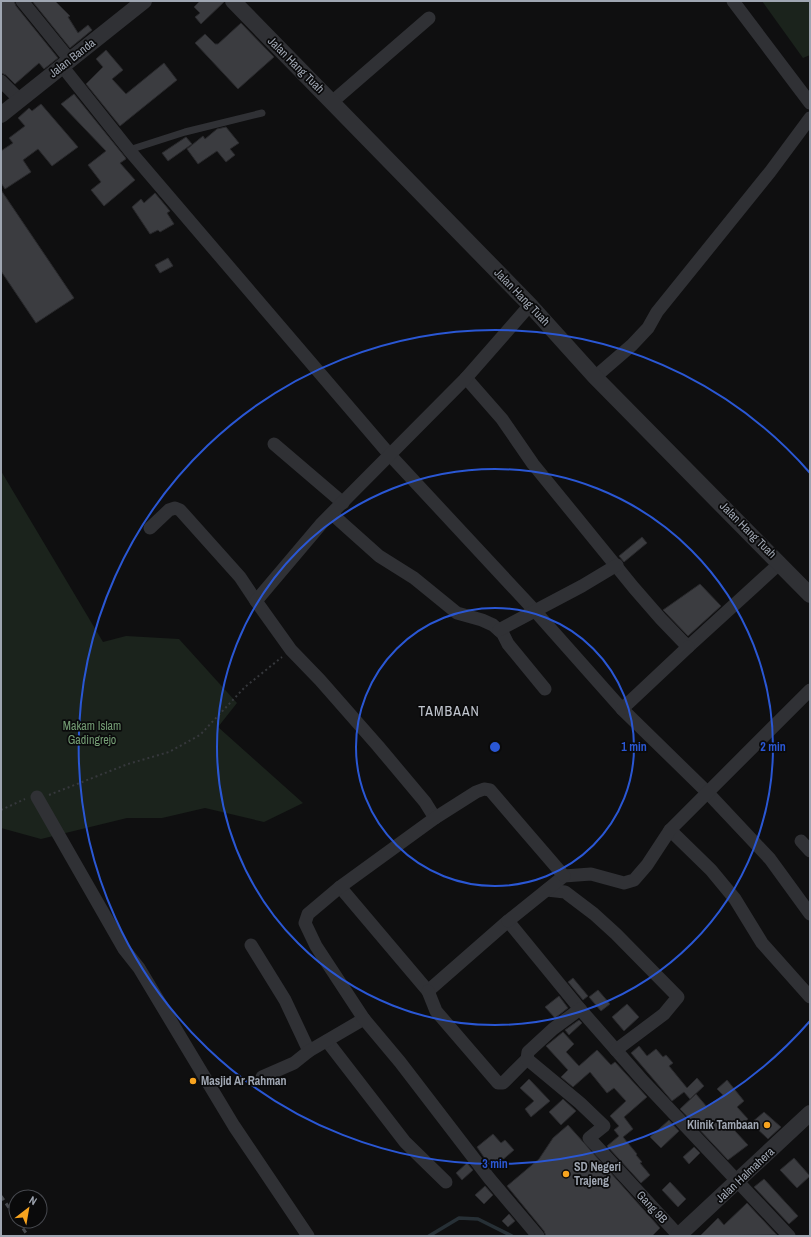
<svg xmlns="http://www.w3.org/2000/svg" width="811" height="1237" font-family="'Archivo Narrow',sans-serif">
	<style>
		.green { fill: #1b231c }
		.lines { fill: none; stroke-linecap: round; stroke-linejoin: round }
		.stream { stroke: #273036; stroke-width: 3.5 }
		.building { fill: #3b3c40; stroke: #29292c }
		.path { stroke: #36383c; stroke-width: 2; stroke-dasharray: 2 3; stroke-linecap: butt }
		.service { stroke: #303135; stroke-width: 7 }
		.minor { stroke: #303135; stroke-width: 13 }
		.tertiary { stroke: #303135; stroke-width: 16 }
		.rail { stroke: #47494e; stroke-width: 3; stroke-dasharray: 5 4; stroke-linecap: butt }
		.ring { fill: none; stroke: #2a57d4; stroke-width: 2 }
		.poi-dot { fill: #f8a41f; stroke: #0a0a0b; stroke-width: 1.5 }
		.labels { text-anchor: middle; dominant-baseline: central; stroke-width: 3.5; stroke-linejoin: round; paint-order: stroke }
		.street-label { font-size: 12px; fill: #9fa6b2; stroke: #0a0a0b }
		.park-label { font-size: 12px; fill: #759e75; stroke: #0a0a0b }
		.poi-label { font-size: 12px; font-weight: bold; fill: #9fa6b2; stroke: #0a0a0b; text-anchor: start }
		.quarter-label { font-size: 14px; letter-spacing: 1px; fill: #c0c5ce; stroke: #0a0a0b }
		.centre { fill: #2a57d4; stroke: #0a0a0b; stroke-width: 2 }
		.ring-label { font-size: 12px; text-anchor: middle; font-weight: bold; fill: #2a57d4; stroke: #0a0a0b; stroke-width: 3.5; stroke-linejoin: round; paint-order: stroke }
	</style>
	<rect width="100%" height="100%" fill="#0f0f10"/>
	<g class="green">
		<polygon points="762,1 810,1 810,55 803,58"/>
		<polygon points="1,471 103,642 126,636 179,639 237,703 218,727 303,803 264,822 205,808 162,818 127,818 41,839 1,828"/>
	</g>
	<g class="lines">
		<polyline class="stream" points="429,1236 459,1218 478,1219 512,1236"/>
	</g>
	<g class="building">
		<polygon points="1,1 14,1 16,6 58,58 44,69 39,63 15,84 6,75 1,73"/>
		<polygon points="32,1 55,1 70,16 68,17 78,33 88,25 92,30 70,48"/>
		<polygon points="200,1 224,1 224,2 201,24 195,17 200,13 194,7"/>
		<polygon points="241,23 274,57 238,89 195,43 205,34 215,44 218,44"/>
		<polygon points="106,50 123,70 112,79 126,94 164,63 177,80 120,126 86,84 103,67 96,59"/>
		<polygon points="74,94 125,157 126,159 120,163 135,180 104,206 91,190 101,182 88,165 106,151 61,104"/>
		<polygon points="41,104 78,147 52,166 38,149 23,160 31,172 5,189 1,183 1,151 13,143 9,138 25,126 18,118 29,108 32,111"/>
		<polygon points="226,127 239,143 230,149 235,155 226,162 217,151 198,164 187,149 203,136 205,139 217,129"/>
		<polygon points="186,137 192,144 168,161 162,153"/>
		<polygon points="1,190 74,298 36,323 1,271"/>
		<polygon points="155,193 170,211 167,213 174,224 160,232 158,230 150,234 132,207 141,199 144,203"/>
		<polygon points="168,258 173,266 160,273 155,265"/>
		<polygon points="642,537 647,543 624,562 619,556"/>
		<polygon points="700,584 721,606 688,636 663,610"/>
		<polygon points="573,978 588,996 583,1000 568,982"/>
		<polygon points="598,990 610,1004 601,1011 589,997"/>
		<polygon points="559,996 568,1008 555,1018 545,1007"/>
		<polygon points="627,1004 639,1017 624,1031 612,1017"/>
		<polygon points="579,1020 582,1023 569,1035 565,1030"/>
		<polygon points="563,1032 574,1044 566,1052 579,1066 597,1050 611,1065 615,1062 647,1097 624,1117 633,1129 623,1137 637,1154 636,1155 642,1162 640,1163 650,1175 641,1183 607,1146 619,1136 614,1130 619,1126 610,1116 626,1101 614,1088 607,1093 590,1072 573,1087 561,1077 568,1070 546,1046"/>
		<polygon points="639,1046 647,1056 656,1049 663,1057 666,1055 673,1063 669,1066 687,1088 697,1078 704,1086 690,1099 684,1092 672,1101 631,1053"/>
		<polygon points="529,1079 550,1101 531,1117 525,1109 534,1101 520,1088"/>
		<polygon points="727,1080 744,1101 737,1107 748,1119 735,1131 748,1145 728,1160 680,1109 696,1094 707,1107 723,1095 717,1089"/>
		<polygon points="563,1099 576,1111 561,1125 549,1112"/>
		<polygon points="764,1112 781,1127 768,1139 751,1123"/>
		<polygon points="669,1120 679,1131 661,1148 650,1137"/>
		<polygon points="568,1125 660,1228 652,1236 546,1236 544,1231 507,1186 539,1159 553,1138"/>
		<polygon points="493,1134 501,1143 505,1140 514,1150 492,1169 477,1147"/>
		<polygon points="694,1147 700,1153 689,1164 683,1157"/>
		<polygon points="794,1158 810,1176 797,1188 780,1170"/>
		<polygon points="467,1163 473,1170 462,1180 456,1173"/>
		<polygon points="764,1179 798,1216 789,1224 754,1187"/>
		<polygon points="670,1182 686,1199 678,1207 662,1190"/>
		<polygon points="485,1186 493,1195 484,1204 475,1195"/>
		<polygon points="747,1203 777,1235 700,1236 718,1218 724,1225"/>
		<polygon points="509,1214 515,1221 508,1227 502,1221"/>
	</g>
	<g class="lines">
		<g class="path">
			<polyline points="49,795 128,764 169,752 200,735 245,687 282,657"/>
			<polyline points="1,810 25,799"/>
		</g>
		<polyline class="service" points="129,150 185,132 262,113"/>
		<g class="minor">
			<polyline points="22,1 70,60"/>
			<polyline points="733,1 810,103"/>
			<polyline points="62,66 129,150 389,454 535,611 622,709 707,792 770,859 810,914"/>
			<polyline points="1,81 20,100"/>
			<polyline points="332,102 429,18"/>
			<polyline points="595,377 632,345 648,328 657,312 770,172 810,118"/>
			<polyline points="466,378 502,419 533,464 634,588 661,619 688,647 780,563"/>
			<polyline points="274,444 343,503"/>
			<polyline points="332,514 379,556 414,578 457,613 482,620 493,625 503,634 508,644 545,689"/>
			<polyline points="150,528 169,510 175,508 180,510 240,577 256,601"/>
			<polyline points="499,630 582,586 617,565"/>
			<polyline points="622,709 688,647"/>
			<polyline points="37,797 124,949 139,968 234,1126 308,1236"/>
			<polyline points="435,818 425,802 378,746 320,680 291,650 256,601 322,523 466,378 530,305"/>
			<polyline points="670,830 711,870 735,899 762,943 810,997"/>
			<polyline points="801,841 810,851"/>
			<polyline points="340,887 428,991 508,921 580,1009 644,1082 789,1236"/>
			<polyline points="547,890 565,892 594,914 616,934 678,997 664,1014 616,1050"/>
			<polyline points="508,921 564,876 591,874 624,883 634,880 647,865 670,830 810,690"/>
			<polyline points="251,945 285,1000 309,1051"/>
			<polyline points="428,991 436,1011 498,1083 503,1083 527,1059"/>
			<polyline points="580,1009 553,1029 528,1052 527,1059 580,1103 604,1126 589,1138 679,1236"/>
			<polyline points="327,1041 405,1142 446,1182"/>
			<polyline points="262,1077 294,1063 309,1051 364,1019"/>
			<polyline points="538,1236 489,1178 400,1062 364,1019 316,946 305,923 308,914 340,887 435,818 476,792 484,789 490,790 564,876"/>
		</g>
		<g class="tertiary">
			<polyline points="233,1 530,305 595,377 810,595"/>
			<polyline points="1,115 144,1"/>
			<polyline points="678,1236 810,1113"/>
		</g>
		<g class="rail">
			<polyline points="1,1196 16,1218"/>
			<polyline points="18,1221 28,1236"/>
		</g>
	</g>
	<g class="ring">
		<circle cx="495" cy="747" r="139"/>
		<circle cx="495" cy="747" r="278"/>
		<path d="M810 1021A417 417 0 1 1 810 473"/>
	</g>
	<g class="poi-dot">
		<circle cx="193" cy="1081" r="4"/>
		<circle cx="767" cy="1125" r="4"/>
		<circle cx="566" cy="1174" r="4"/>
	</g>
	<g class="labels">
		<g class="street-label">
			<text transform="translate(72 58) rotate(-38)">Jalan Banda</text>
			<text transform="translate(296 65) rotate(45)">Jalan Hang Tuah</text>
			<text transform="translate(522 297) rotate(46)">Jalan Hang Tuah</text>
			<text transform="translate(748 530) rotate(45)">Jalan Hang Tuah</text>
			<text transform="translate(745 1175) rotate(-43)">Jalan Halmahera</text>
			<text transform="translate(652 1207) rotate(47)">Gang 9B</text>
		</g>
		<g class="park-label">
			<text x="92" y="726">Makam Islam<tspan x="92" dy="14">Gadingrejo</tspan></text>
		</g>
		<g class="poi-label">
			<text x="201" y="1081">Masjid Ar Rahman</text>
			<text x="759" y="1125" text-anchor="end">Klinik Tambaan</text>
			<text x="574" y="1167">SD Negeri<tspan x="574" dy="14">Trajeng</tspan></text>
		</g>
		<g class="quarter-label">
			<text x="449" y="711">TAMBAAN</text>
		</g>
	</g>
	<circle cx="495" cy="747" r="6" class="centre"/>
	<g class="ring-label">
		<text x="634" y="751">1 min</text>
		<text x="773" y="751">2 min</text>
		<text x="495" y="1168">3 min</text>
	</g>
	<rect width="811" height="1237" fill="none" stroke="#9fa6b2" stroke-width="4"/>
	<g transform="translate(28 1209) rotate(31)"><circle r="19" fill="#0a0a0b" stroke="#46484e"/>
	<path d="M0-3L7 15L0 10L-7 15Z" fill="#f8a41f"/>
	<text y="-6" font-size="11" font-weight="bold" text-anchor="middle" fill="#9fa6b2">N</text>
	</g>
</svg>
